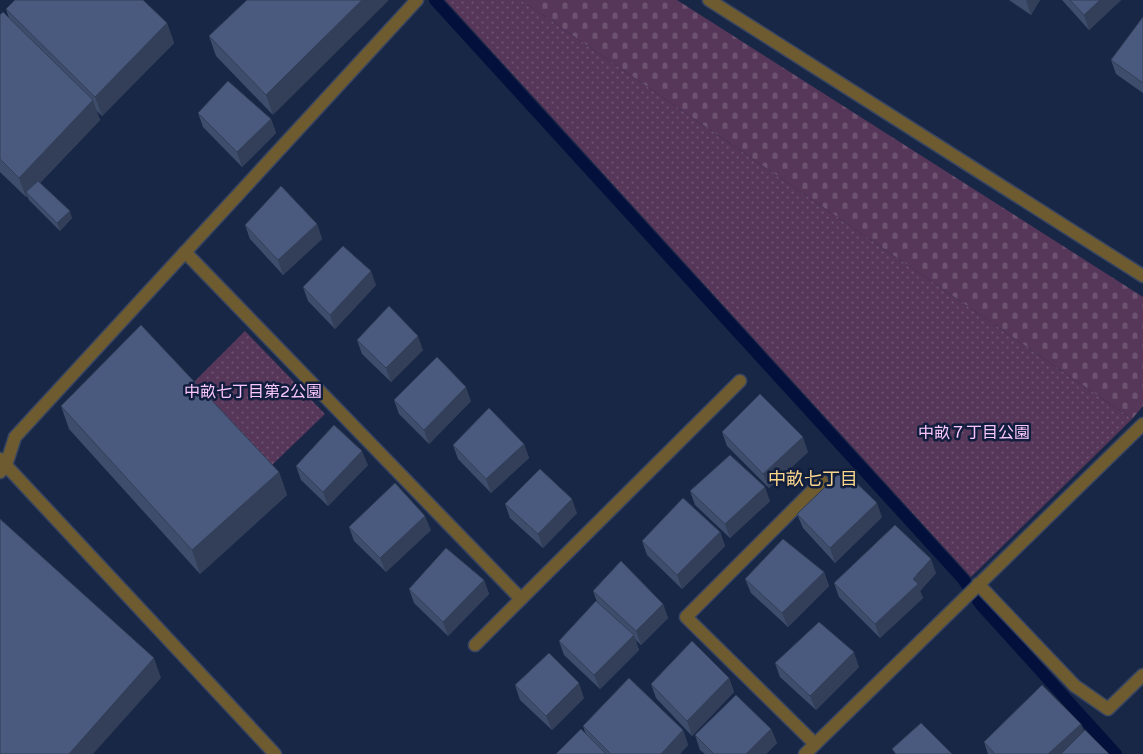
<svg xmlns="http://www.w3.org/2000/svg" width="1143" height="754" font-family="'Varela Round','Noto Sans JP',sans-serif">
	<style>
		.cemetery { fill: url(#cemetery-stones) }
		.park { fill: url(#park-dots) }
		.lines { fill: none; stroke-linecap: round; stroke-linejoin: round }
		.stream { stroke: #03103c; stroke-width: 12 }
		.street-casing { stroke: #374563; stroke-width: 15 }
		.street { stroke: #6f5b30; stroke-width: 12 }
		.wall { fill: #3f4d6c }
		.shaded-wall { fill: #333f58 }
		.building { fill: #495a7e; stroke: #333f58 }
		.labels { text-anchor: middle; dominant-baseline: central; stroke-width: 5; stroke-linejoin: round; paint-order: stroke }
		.park-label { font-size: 16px; fill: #fac6fd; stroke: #101d3c }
		.neighbourhood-label { font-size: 18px; fill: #f9d58c; stroke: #101d3c }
	</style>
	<defs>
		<pattern id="cemetery-stones" width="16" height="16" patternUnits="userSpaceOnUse" patternTransform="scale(1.25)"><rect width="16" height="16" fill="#563659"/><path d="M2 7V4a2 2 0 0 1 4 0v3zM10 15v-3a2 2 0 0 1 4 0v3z" fill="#6d5371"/></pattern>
		<pattern id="park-dots" width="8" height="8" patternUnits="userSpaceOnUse" patternTransform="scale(1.25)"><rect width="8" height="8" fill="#563659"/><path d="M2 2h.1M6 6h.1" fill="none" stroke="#6d5371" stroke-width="1.8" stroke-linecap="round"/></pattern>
	</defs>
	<rect width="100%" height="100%" fill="#192747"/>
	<polygon class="cemetery" points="521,0 677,0 1143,297 1143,406 1132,419"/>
	<g class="park">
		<polygon points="445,0 521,0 1132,419 971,577"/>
		<polygon points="245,331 325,414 272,465 193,383"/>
	</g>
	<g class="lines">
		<polyline class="stream" points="435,0 963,579 981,605 1116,754"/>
		<g class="street-casing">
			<g id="street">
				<polyline points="709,0 1143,276"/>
				<polyline points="185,252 521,599 740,381"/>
				<polyline points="0,459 275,754"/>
				<polyline points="0,472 6,465 15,437 417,0"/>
				<polyline points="978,584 1075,686 1108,709 1143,675"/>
				<polyline points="475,645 521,599"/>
				<polyline points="815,744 686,617 822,481"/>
				<polyline points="805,754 1143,424"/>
			</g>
		</g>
		<use href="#street" class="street"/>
	</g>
	<g class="wall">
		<polygon points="247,0 273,115 216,56 209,36"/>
		<polygon points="1009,0 1040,0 1031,15"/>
		<polygon points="1062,0 1121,0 1089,30"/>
		<polygon points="6,9 167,23 174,43 102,116 96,110 100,120 40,183 72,218 60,231 29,200 27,196 26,197 0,172 0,15 9,18"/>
		<polygon points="1143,17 1143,93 1116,74 1111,60"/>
		<polygon points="198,113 271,119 276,133 242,167 203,127"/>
		<polygon points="317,224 322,239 283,275 250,239 245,225"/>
		<polygon points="376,285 335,329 308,301 303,287"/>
		<polygon points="357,340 423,350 391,382 362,354"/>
		<polygon points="394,400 471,401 429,444 399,414"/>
		<polygon points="61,406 279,472 287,495 200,574 69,429"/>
		<polygon points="722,432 808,452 769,488 727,446"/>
		<polygon points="524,444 529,458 491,493 458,459 453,445"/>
		<polygon points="368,465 328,506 301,480 296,466"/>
		<polygon points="690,491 770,501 730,538 695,505"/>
		<polygon points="505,504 577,513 543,548 510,518"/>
		<polygon points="797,514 882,517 835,563 803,528"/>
		<polygon points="349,527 431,530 386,572 354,541"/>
		<polygon points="720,532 725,546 682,589 647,555 642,541"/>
		<polygon points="824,572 829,586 788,627 751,593 745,579"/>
		<polygon points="936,573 920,591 923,598 880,638 839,597 834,583"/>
		<polygon points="484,580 489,594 448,636 414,603 409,589"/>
		<polygon points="593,591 663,604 668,618 641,645 635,639 639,650 600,689 564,655 559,641 597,602"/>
		<polygon points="775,663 859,667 816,710 780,677"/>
		<polygon points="729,678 734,692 692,736 656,698 651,684"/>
		<polygon points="515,685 584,698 552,730 520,700"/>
		<polygon points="1081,724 1084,732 1109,754 988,754 984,742"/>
		<polygon points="583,726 683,730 688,745 680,754 556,754 586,735"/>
		<polygon points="771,729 777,743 766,754 705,754 700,750 695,735"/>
	</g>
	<g class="shaded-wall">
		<polygon points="362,0 389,0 273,115 266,95"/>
		<polygon points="1026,0 1040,0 1031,15"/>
		<polygon points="1100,0 1121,0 1089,30 1084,15"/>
		<polygon points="167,23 174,43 102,116 95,97"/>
		<polygon points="93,100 100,120 28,195 26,192 27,196 26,197 19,178"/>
		<polygon points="271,119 276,133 242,167 237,152"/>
		<polygon points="70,211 72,218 60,231 57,223"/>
		<polygon points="317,224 322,239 283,275 278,260"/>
		<polygon points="371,271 376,285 335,329 330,315"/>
		<polygon points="418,336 423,350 391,382 386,368"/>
		<polygon points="466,387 471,401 429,444 424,430"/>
		<polygon points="803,437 808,452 769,488 763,474"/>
		<polygon points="524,444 529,458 491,493 486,479"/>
		<polygon points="362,451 368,465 328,506 323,492"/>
		<polygon points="279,472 287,495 200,574 192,550"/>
		<polygon points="765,487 770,501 730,538 725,524"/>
		<polygon points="572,499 577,513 543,548 538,534"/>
		<polygon points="877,503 882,517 835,563 830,548"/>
		<polygon points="425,516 431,530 386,572 380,558"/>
		<polygon points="720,532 725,546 682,589 677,575"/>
		<polygon points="931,559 936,573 920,591 923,598 880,638 875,624"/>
		<polygon points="824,572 829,586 788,627 782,613"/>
		<polygon points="484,580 489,594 448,636 443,622"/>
		<polygon points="663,604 668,618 641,645 636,631"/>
		<polygon points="634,635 639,650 600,689 594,675"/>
		<polygon points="854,652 859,667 816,710 810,696"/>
		<polygon points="154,658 161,678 93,754 69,754"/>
		<polygon points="729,678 734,692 692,736 687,721"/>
		<polygon points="579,683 584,698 552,730 546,716"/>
		<polygon points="1081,724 1086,738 1068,754 1048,754"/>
		<polygon points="771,729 777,743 766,754 746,754"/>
		<polygon points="683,730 688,745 680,754 661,754"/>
	</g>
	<g class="building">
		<polygon points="15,0 143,0 167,23 95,97 6,9"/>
		<polygon points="247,0 362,0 266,95 209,36"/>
		<polygon points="1070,0 1100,0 1084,15"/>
		<polygon points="3,12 93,100 19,178 0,159 0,15"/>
		<polygon points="1143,17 1143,83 1111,60"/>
		<polygon points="228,81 271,119 237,152 198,113"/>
		<polygon points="38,181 70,211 57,223 26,192"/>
		<polygon points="281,186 317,224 278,260 245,225"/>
		<polygon points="343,246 371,271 330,315 303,287"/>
		<polygon points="389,306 418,336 386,368 357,340"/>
		<polygon points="141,325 279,472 192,550 61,406"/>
		<polygon points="437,357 466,387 424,430 394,400"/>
		<polygon points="760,394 803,437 763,474 722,432"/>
		<polygon points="489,408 524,444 486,479 453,445"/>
		<polygon points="334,425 362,451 323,492 296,466"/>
		<polygon points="730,455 765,487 725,524 690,491"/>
		<polygon points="540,469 572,499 538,534 505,504"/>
		<polygon points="843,470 877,503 830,548 797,514"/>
		<polygon points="395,483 425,516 380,558 349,527"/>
		<polygon points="683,498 720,532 677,575 642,541"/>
		<polygon points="0,519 154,658 69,754 0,754"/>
		<polygon points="895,525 931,559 913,579 918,584 875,624 834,583"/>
		<polygon points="783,539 824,572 782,613 745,579"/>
		<polygon points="446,548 484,580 443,622 409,589"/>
		<polygon points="621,561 663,604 636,631 593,591"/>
		<polygon points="596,601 634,635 594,675 559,641"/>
		<polygon points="819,622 854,652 810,696 775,663"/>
		<polygon points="692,641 729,678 687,721 651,684"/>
		<polygon points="549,653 579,683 546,716 515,685"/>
		<polygon points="629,678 683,730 661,754 611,754 583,726"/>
		<polygon points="1042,685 1081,724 1048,754 995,754 984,742"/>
		<polygon points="736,695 771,729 746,754 714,754 695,735"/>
		<polygon points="921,723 952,754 896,754 892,749"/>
		<polygon points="581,729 606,754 556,754"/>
		<polygon points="1085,730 1109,754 1061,754"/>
	</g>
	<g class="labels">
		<g class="park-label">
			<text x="253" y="392">中畝七丁目第2公園</text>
			<text x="974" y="433">中畝７丁目公園</text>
		</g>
		<g class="neighbourhood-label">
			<text x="813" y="479">中畝七丁目</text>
		</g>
	</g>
</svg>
